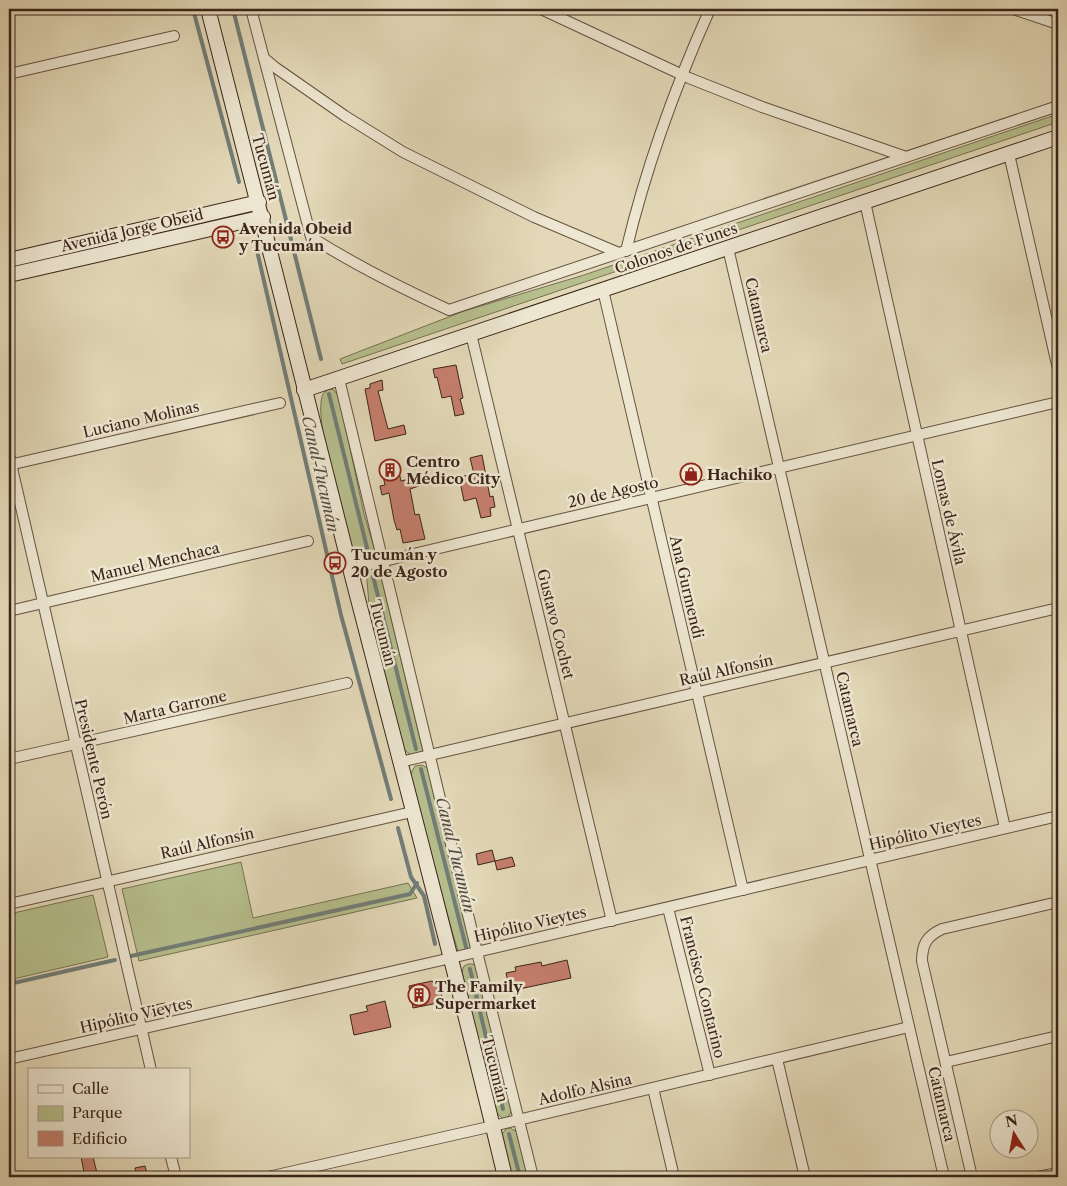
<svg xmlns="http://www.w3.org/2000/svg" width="1067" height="1186" font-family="'Libre Caslon Text',serif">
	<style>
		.green { fill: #b6bf8d; stroke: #787253 }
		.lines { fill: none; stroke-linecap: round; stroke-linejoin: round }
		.stream { stroke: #727d78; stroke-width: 4 }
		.building { fill: #c67f6e; stroke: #3b2419 }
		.street-casing { stroke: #655141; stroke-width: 12 }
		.secondary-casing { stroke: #3b2419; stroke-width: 16 }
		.street { stroke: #ede6d1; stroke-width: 10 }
		.secondary { stroke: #ede6d1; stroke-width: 14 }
		.labels { text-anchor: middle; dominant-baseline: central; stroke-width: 5; stroke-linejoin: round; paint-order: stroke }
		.street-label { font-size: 15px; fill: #3b2419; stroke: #ede6d1 }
		.poi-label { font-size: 15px; font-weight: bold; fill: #3b2419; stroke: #ede6d1; text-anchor: start }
		.water-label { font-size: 16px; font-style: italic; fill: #524940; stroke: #ede6d1 }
	</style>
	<rect width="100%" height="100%" fill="#e3d9b8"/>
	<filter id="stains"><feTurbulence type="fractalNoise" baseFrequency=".004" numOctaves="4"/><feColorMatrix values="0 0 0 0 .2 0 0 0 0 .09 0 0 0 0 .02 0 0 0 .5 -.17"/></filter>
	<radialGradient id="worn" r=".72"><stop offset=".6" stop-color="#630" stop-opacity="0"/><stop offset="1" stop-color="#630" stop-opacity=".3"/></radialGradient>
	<g class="green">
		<polygon points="1058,114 1058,122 342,364 340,359 464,311 584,275"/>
		<polygon points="253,209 255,213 9,271 9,265"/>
		<path d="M330 389 334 390 339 397 364 514 375 551 373 558 364 562 359 560 353 554C345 523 314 423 322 397 323 392 326 391 330 389Z"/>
		<path d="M374 571 378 572 381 576 423 751C415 760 408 754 401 746L371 629 367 580 368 575Z"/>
		<polygon points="422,765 429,769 471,948 460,953 458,951 454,938 411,784 411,773 415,766"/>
		<polygon points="241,862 253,918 408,883 417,898 139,961 122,889"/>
		<polygon points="93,895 108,957 9,980 9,914"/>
		<polygon points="468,964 473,964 477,968 512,1110 508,1117 502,1118 495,1111 462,972 464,966"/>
		<polygon points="510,1128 517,1132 528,1177 511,1177 502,1134 506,1129"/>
	</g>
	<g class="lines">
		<g class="stream">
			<polyline points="193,9 239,182"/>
			<polyline points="233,9 321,359"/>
			<polyline points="255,242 341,615 391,799"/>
			<polyline points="329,394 369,556"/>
			<polyline points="373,576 416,749"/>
			<polyline points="421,769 466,947"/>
			<polyline points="398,828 411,877 424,896 435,944"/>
			<polyline points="131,956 410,894 417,883"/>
			<polyline points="470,969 503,1109"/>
			<polyline points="9,984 115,960"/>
			<polyline points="509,1134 520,1177"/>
		</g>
	</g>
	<g class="building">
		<polygon points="456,365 463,398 460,399 464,414 455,416 451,396 442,398 437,377 435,378 433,369"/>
		<polygon points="382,380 383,390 378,391 388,429 404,425 406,434 375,441 365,389 370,388 370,384"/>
		<polygon points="482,455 490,497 493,496 495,507 490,508 491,516 481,518 476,498 464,501 459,477 474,474 470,458"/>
		<polygon points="397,463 401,481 417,477 419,486 410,489 415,515 419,514 425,539 403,543 400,529 397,530 394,520 389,493 382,495 380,486 385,485 381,467"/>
		<polygon points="492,850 495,861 478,865 476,854"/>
		<polygon points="512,857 515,866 497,870 495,861"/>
		<polygon points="567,960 571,978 510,991 506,973 516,971 515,967 541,962 542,966"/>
		<polygon points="432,981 440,987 443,1002 413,1008 409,986"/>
		<polygon points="385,1001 391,1027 354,1035 350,1015 368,1011 366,1006"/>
		<polygon points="165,1003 167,1012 150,1015 147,1013 146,1007"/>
		<polygon points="81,1157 93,1157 98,1177 85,1177"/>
		<polygon points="145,1166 148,1177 137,1177 135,1168"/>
	</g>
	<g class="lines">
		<g class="street-casing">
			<g id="street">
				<path d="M251 9 311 237C355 265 401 288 449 310L1058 106"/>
				<polyline points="541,9 689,78 762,107 906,157"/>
				<polyline points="1013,9 1058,24"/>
				<polyline points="264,58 276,68 345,116 403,152 534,217 619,253"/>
				<polyline points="9,74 174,36"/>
				<polyline points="1009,154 1058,369"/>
				<polyline points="865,202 1005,828"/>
				<polyline points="728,248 944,1177"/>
				<path d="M626 251C646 167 675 87 710 9"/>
				<polyline points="603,290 743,890"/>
				<polyline points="471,334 612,921"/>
				<polyline points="339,379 477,952 533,1177"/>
				<polyline points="9,455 151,1070"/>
				<polyline points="9,465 280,403"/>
				<polyline points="350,569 1058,402"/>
				<polyline points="9,611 308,541"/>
				<polyline points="9,759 347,683"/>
				<polyline points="400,762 1058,608"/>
				<polyline points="9,904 412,812"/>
				<polyline points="668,908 710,1075"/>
				<polyline points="9,1059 451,958 1058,816"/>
				<polyline points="777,1059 805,1177"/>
				<polyline points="946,1062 1058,1036"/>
				<polyline points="653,1088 674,1177"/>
				<polyline points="171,1157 176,1177"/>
				<polyline points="268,1177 493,1126 909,1027"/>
				<path d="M972 1177 922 961C922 944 927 936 942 929L1058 902"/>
				<polyline points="1038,1177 1058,1173"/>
			</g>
		</g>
		<g class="secondary-casing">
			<g id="secondary">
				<path d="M208 9C257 196 303 385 351 572 403 774 457 975 505 1177"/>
				<polyline points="9,260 259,202"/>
				<polyline points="9,275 263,217"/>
				<polyline points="304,390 1058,137"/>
			</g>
		</g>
		<use href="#street" class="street"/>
		<use href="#secondary" class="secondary"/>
	</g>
	<defs>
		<g id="bus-ring" transform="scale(1.125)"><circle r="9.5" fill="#ede6d1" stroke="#8f2418" stroke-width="1.5"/><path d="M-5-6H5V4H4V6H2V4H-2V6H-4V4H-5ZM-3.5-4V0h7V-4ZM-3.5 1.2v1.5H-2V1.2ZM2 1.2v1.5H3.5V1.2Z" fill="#8f2418"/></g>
		<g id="building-ring" transform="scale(1.125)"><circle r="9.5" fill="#ede6d1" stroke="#8f2418" stroke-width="1.5"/><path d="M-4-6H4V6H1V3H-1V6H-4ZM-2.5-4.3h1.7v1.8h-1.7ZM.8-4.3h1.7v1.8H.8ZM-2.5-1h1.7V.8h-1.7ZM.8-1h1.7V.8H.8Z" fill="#8f2418"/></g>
		<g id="shop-ring" transform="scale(1.125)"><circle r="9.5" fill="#ede6d1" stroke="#8f2418" stroke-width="1.5"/><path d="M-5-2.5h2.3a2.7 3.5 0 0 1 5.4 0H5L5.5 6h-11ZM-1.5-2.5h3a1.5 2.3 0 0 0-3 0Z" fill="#8f2418"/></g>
	</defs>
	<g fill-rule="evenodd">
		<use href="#bus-ring" x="223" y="237"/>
		<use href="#building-ring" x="390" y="470"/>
		<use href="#shop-ring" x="691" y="474"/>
		<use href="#bus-ring" x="335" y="563"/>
		<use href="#building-ring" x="419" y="995"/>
	</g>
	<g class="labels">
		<g class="street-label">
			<text transform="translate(266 167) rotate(75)">Tucumán</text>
			<text transform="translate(132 230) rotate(-13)">Avenida Jorge Obeid</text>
			<text transform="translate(676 248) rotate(-19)">Colonos de Funes</text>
			<text transform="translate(759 315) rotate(77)">Catamarca</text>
			<text transform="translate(141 419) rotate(-13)">Luciano Molinas</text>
			<text transform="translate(613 492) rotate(-13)">20 de Agosto</text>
			<text transform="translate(949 512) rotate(77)">Lomas de Ávila</text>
			<text transform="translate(155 562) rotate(-13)">Manuel Menchaca</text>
			<text transform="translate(687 587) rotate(77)">Ana Gurmendi</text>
			<text transform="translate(556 624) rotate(76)">Gustavo Cochet</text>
			<text transform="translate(383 633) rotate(76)">Tucumán</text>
			<text transform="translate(726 670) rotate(-13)">Raúl Alfonsín</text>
			<text transform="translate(175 707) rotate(-13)">Marta Garrone</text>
			<text transform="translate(850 709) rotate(77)">Catamarca</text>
			<text transform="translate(94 759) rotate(77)">Presidente Perón</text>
			<text transform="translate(925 832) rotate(-13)">Hipólito Vieytes</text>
			<text transform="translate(207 843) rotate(-13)">Raúl Alfonsín</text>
			<text transform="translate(530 924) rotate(-13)">Hipólito Vieytes</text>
			<text transform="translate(703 987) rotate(76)">Francisco Contarino</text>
			<text transform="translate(136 1015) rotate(-13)">Hipólito Vieytes</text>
			<text transform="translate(495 1069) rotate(76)">Tucumán</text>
			<text transform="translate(585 1089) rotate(-13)">Adolfo Alsina</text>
			<text transform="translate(942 1104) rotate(77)">Catamarca</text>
		</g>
		<g class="poi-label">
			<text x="239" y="228">Avenida Obeid<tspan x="239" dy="17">y Tucumán</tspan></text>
			<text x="406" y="461">Centro<tspan x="406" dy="17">Médico City</tspan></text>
			<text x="707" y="474">Hachiko</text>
			<text x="351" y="554">Tucumán y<tspan x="351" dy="17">20 de Agosto</tspan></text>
			<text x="435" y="986">The Family<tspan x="435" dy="17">Supermarket</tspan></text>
		</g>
		<g class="water-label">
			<text transform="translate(321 474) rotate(77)">Canal Tucumán</text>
			<text transform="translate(456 855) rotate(76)">Canal Tucumán</text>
		</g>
	</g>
	<rect width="1067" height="1186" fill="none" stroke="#e3d9b8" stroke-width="30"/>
	<rect x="10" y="10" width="1047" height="1166" fill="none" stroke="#3b2419" stroke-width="2.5"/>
	<rect x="15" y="15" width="1037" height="1156" fill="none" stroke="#3b2419"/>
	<rect x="28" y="1068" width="162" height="90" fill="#ede6d1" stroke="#a69887"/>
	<rect x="38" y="1085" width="25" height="8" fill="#ede6d1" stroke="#a69887"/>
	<text x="72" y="1094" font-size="15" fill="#3b2419">Calle</text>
	<rect x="38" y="1106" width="25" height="15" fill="#b6bf8d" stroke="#a69887"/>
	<text x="72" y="1118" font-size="15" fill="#3b2419">Parque</text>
	<rect x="38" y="1131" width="25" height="15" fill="#c67f6e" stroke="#a69887"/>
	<text x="72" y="1144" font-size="15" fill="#3b2419">Edificio</text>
	<g transform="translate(1014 1134) rotate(349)"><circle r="24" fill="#ede6d1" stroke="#a69887"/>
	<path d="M0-4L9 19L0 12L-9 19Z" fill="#8f2418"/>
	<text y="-8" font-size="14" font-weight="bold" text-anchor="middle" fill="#3b2419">N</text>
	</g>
	<rect width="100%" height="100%" filter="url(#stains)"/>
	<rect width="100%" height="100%" fill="url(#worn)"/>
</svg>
